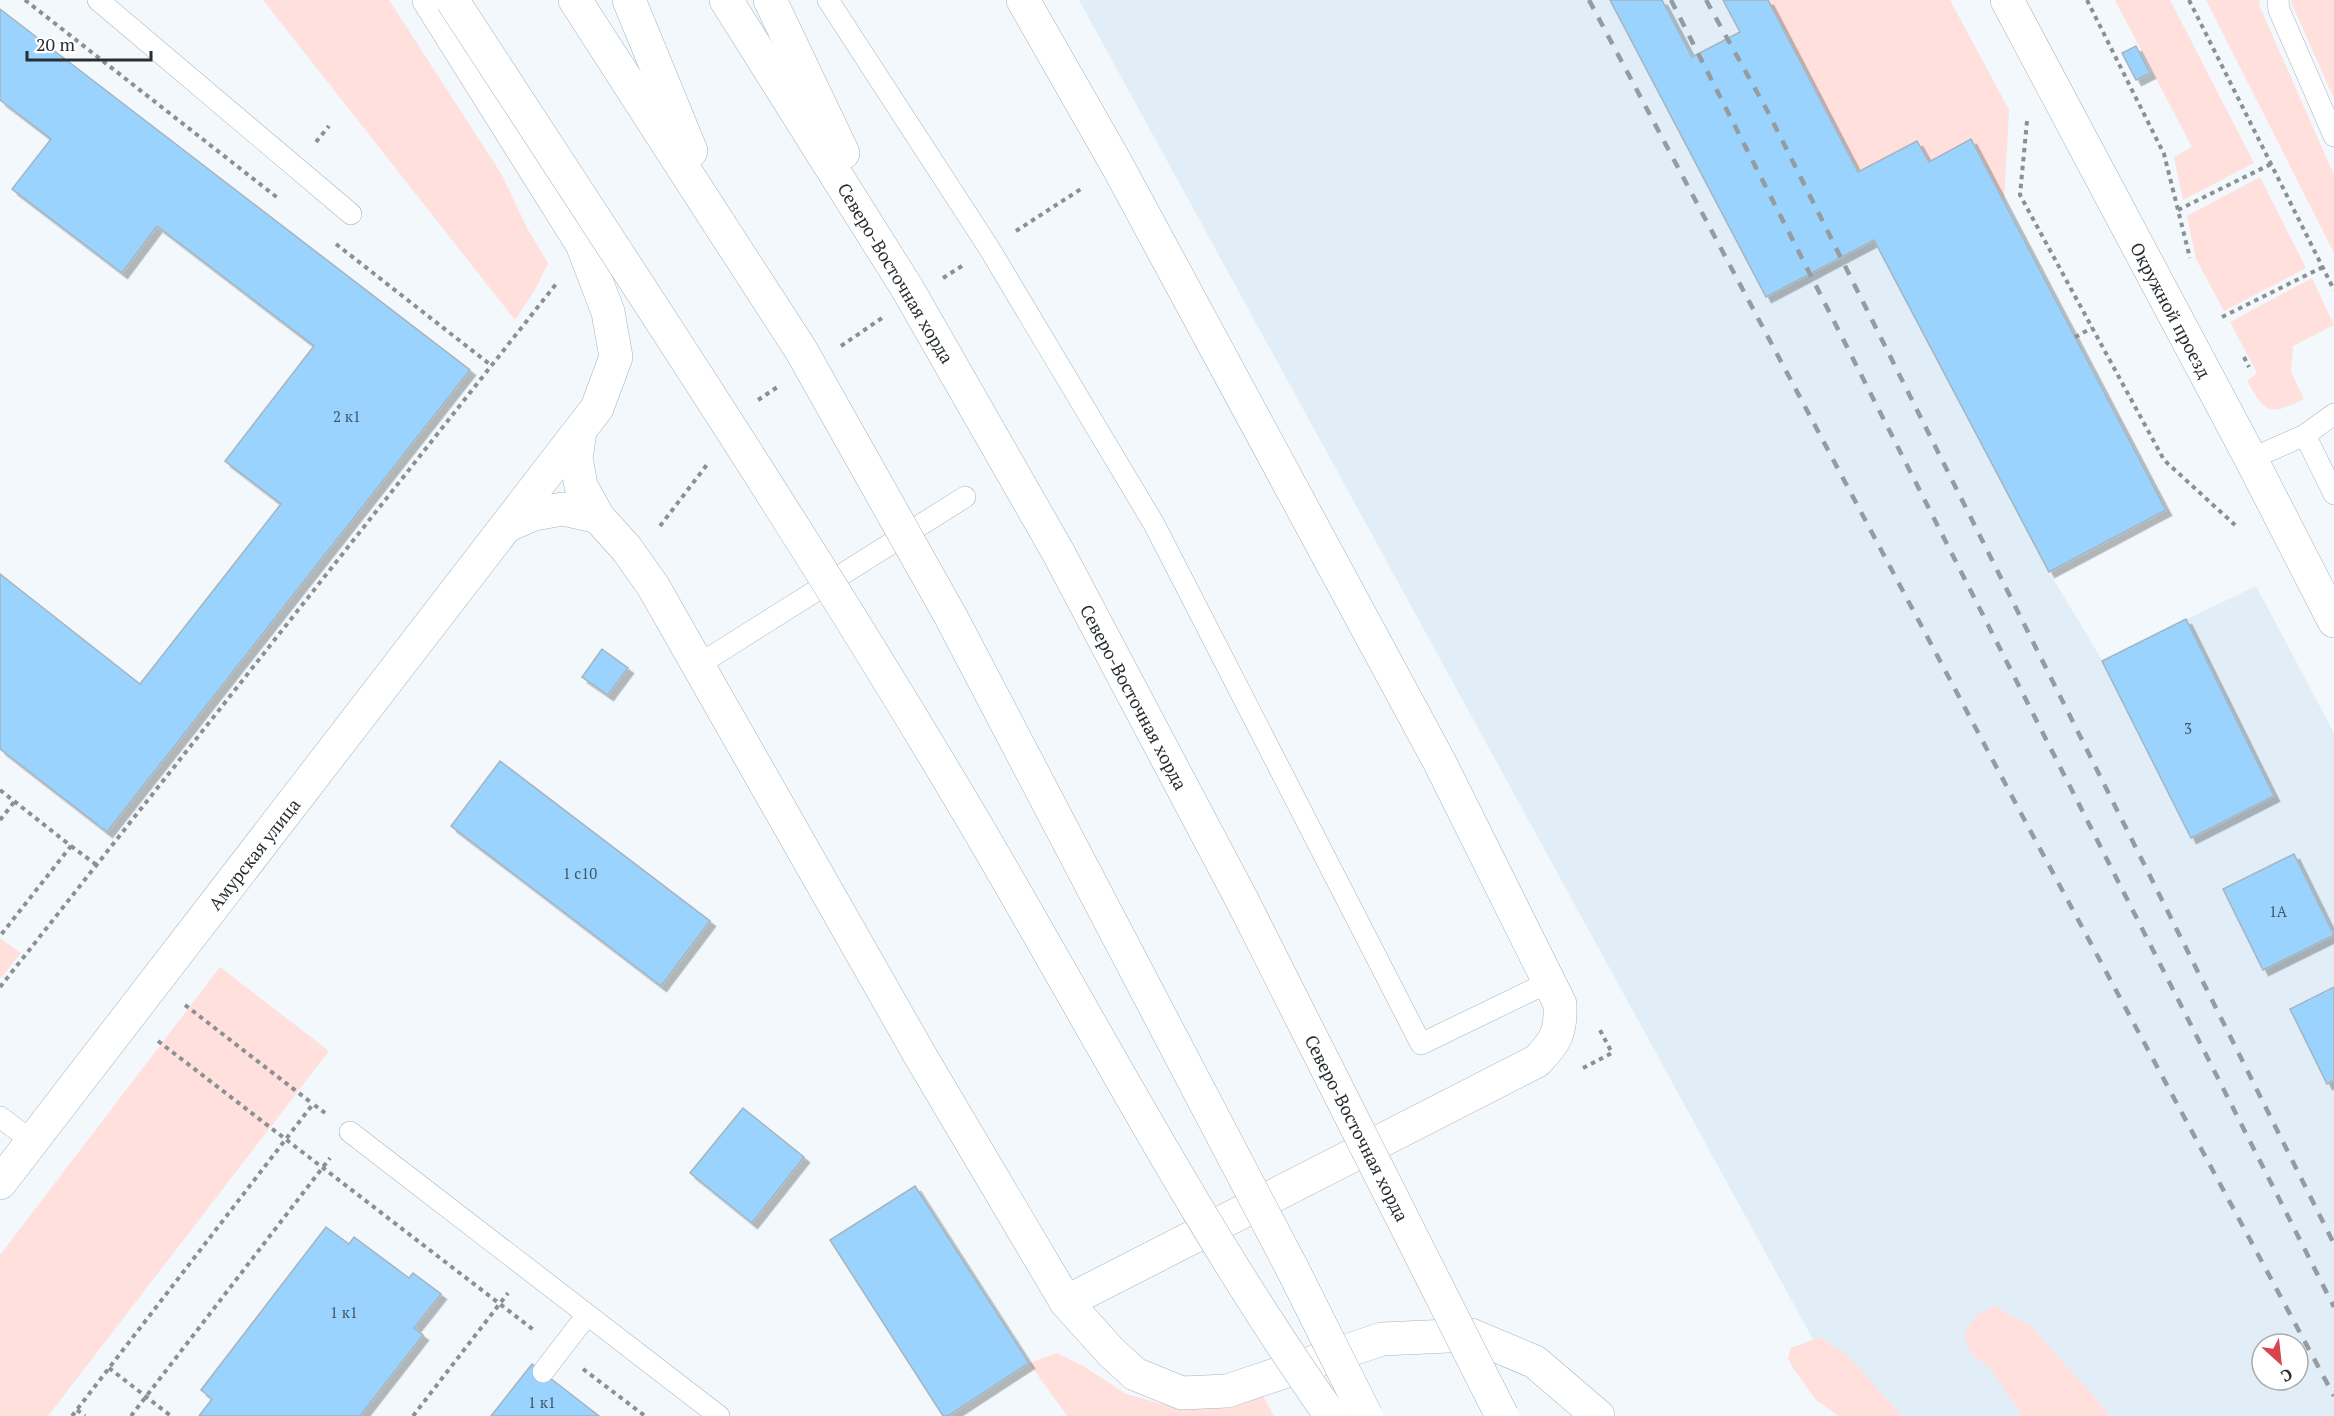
<svg xmlns="http://www.w3.org/2000/svg" width="2334" height="1416" font-family="'PT Serif',serif">
	<style>
		.built { fill: #e1eef7; fill-rule: evenodd }
		.green { fill: #ffe0dd }
		.building { fill: #99d3fe; stroke: #a6b4be; stroke-width: 1.5; filter: url(#shadow) }
		.lines { fill: none; stroke-linecap: round; stroke-linejoin: round }
		.service-casing { stroke: #a6b3bd; stroke-width: 22 }
		.minor-casing { stroke: #a6b3bd; stroke-width: 34 }
		.tertiary-casing { stroke: #a6b3bd; stroke-width: 34 }
		.primary-casing { stroke: #a6b3bd; stroke-width: 34 }
		.path { stroke: #8a9094; stroke-width: 4; stroke-dasharray: 4.5 4.5; stroke-linecap: butt }
		.service { stroke: #fff; stroke-width: 21 }
		.minor { stroke: #fff; stroke-width: 33 }
		.tertiary { stroke: #fff; stroke-width: 33 }
		.primary { stroke: #fff; stroke-width: 33 }
		.rail { stroke: #959b9f; stroke-width: 4.5; stroke-dasharray: 10 10; stroke-linecap: butt }
		.minor-bridge-casing { stroke: #a6b3bd; stroke-width: 34; stroke-linecap: butt }
		.primary-bridge-casing { stroke: #a6b3bd; stroke-width: 34; stroke-linecap: butt }
		.minor-bridge { stroke: #fff; stroke-width: 33 }
		.primary-bridge { stroke: #fff; stroke-width: 33 }
		.labels { text-anchor: middle; dominant-baseline: central; stroke-width: 4.5; stroke-linejoin: round; paint-order: stroke }
		.number-label { font-size: 15px; fill: #445765 }
		.street-label { font-size: 18px; fill: #282e32; stroke: #fff }
	</style>
	<defs>
		<filter id="shadow"><feDropShadow dx="5.5" dy="5.5" stdDeviation="0" flood-color="#0004"/></filter>
	</defs>
	<rect width="100%" height="100%" fill="#f2f8fc"/>
	<path class="built" d="M1079 0H1768L1917 141 1971 139 2166 510 2049 572 2102 660 2256 586 2334 733V1416H1855ZM2262 1344H2298V1380H2262Z"/>
	<g class="green">
		<polygon points="263,0 389,0 502,175 527,228 548,263 535,290 515,320"/>
		<polygon points="1768,0 1950,0 2009,110 2004,202 1971,140 1929,162 1917,141 1858,172"/>
		<polygon points="2115,0 2170,0 2254,163 2183,200 2174,157 2192,147"/>
		<polygon points="2206,0 2260,0 2259,5 2334,175 2334,253"/>
		<polygon points="2291,0 2334,0 2334,99 2292,4"/>
		<polygon points="2260,177 2306,268 2224,311 2196,259 2187,216"/>
		<path d="M2312 278 2334 325 2293 346 2291 372 2304 399C2269 416 2266 414 2247 381L2257 373 2230 322Z"/>
		<polygon points="0,938 21,953 1,978 0,977"/>
		<polygon points="220,967 329,1051 48,1416 0,1416 0,1255"/>
		<polygon points="1995,1306 2032,1327 2111,1416 2022,1416 1989,1367 1971,1354 1964,1333 1976,1316"/>
		<polygon points="1820,1337 1847,1355 1902,1416 1839,1416 1816,1400 1793,1368 1788,1358 1791,1348"/>
		<polygon points="1057,1353 1085,1367 1126,1394 1177,1408 1263,1396 1274,1416 1067,1416 1029,1363"/>
	</g>
	<g class="building">
		<polygon points="1610,0 1662,0 1692,57 1740,32 1723,0 1768,0 1858,172 1917,141 1929,162 1971,139 2166,510 2049,572 1874,240 1766,297"/>
		<polygon points="0,9 470,370 107,832 0,749 0,574 140,684 281,504 225,461 314,346 157,226 122,273 12,189 51,139 0,100"/>
		<polygon points="2136,46 2150,73 2136,80 2122,53"/>
		<polygon points="2186,619 2274,796 2191,838 2102,661"/>
		<polygon points="602,649 628,668 608,695 582,677"/>
		<polygon points="500,761 710,921 661,986 451,826"/>
		<polygon points="2294,854 2334,935 2263,970 2223,889"/>
		<polygon points="2334,987 2334,1080 2327,1084 2290,1009"/>
		<polygon points="743,1108 804,1157 752,1223 690,1173"/>
		<polygon points="915,1186 1029,1363 948,1416 943,1416 830,1240"/>
		<polygon points="326,1227 349,1244 354,1237 409,1278 413,1273 441,1294 414,1328 423,1335 360,1416 199,1416 212,1399 201,1390"/>
		<polygon points="532,1364 599,1416 491,1416"/>
	</g>
	<g class="lines">
		<g class="service-casing">
			<g id="service">
				<polyline points="98,0 351,214"/>
				<polyline points="828,0 989,248 1154,524 1421,1044 1549,982"/>
				<polyline points="2278,0 2279,10 2334,136"/>
				<polyline points="2305,435 2334,494"/>
				<polyline points="2251,459 2305,435 2334,414"/>
				<polyline points="698,665 965,497"/>
				<polyline points="0,1117 32,1141"/>
				<polyline points="350,1132 719,1416"/>
				<polyline points="543,1372 587,1315"/>
			</g>
		</g>
		<g class="minor-casing">
			<g id="minor">
				<polyline points="726,0 907,288"/>
				<polyline points="770,0 843,153"/>
				<path d="M1023 0 1117 165 1439 761 1560 1004C1561 1033 1556 1041 1537 1061L1066 1302"/>
				<polyline points="2007,0 2251,459 2334,621"/>
				<polyline points="580,431 576,458 581,486 598,517 626,548 653,586 921,1057 1066,1302 1111,1352 1135,1374 1182,1393 1227,1391 1382,1339 1471,1335 1535,1362 1598,1416"/>
				<polyline points="508,525 534,514 563,509 598,517"/>
			</g>
		</g>
		<g class="tertiary-casing">
			<polyline id="tertiary" points="0,1183 597,408 616,357 608,312 582,244 429,0"/>
		</g>
		<g class="primary-casing">
			<g id="primary">
				<polyline points="575,0 720,225"/>
				<polyline points="629,0 691,151"/>
			</g>
		</g>
		<g class="path">
			<polyline points="25,0 279,199"/>
			<polyline points="2087,0 2164,154 2190,258"/>
			<polyline points="2189,0 2334,290"/>
			<polyline points="2027,121 2020,195 2164,460 2235,525"/>
			<polyline points="316,142 329,126"/>
			<polyline points="2178,210 2271,164"/>
			<polyline points="1016,231 1084,187"/>
			<polyline points="336,244 492,366"/>
			<polyline points="943,278 962,266"/>
			<polyline points="2222,317 2323,267"/>
			<polyline points="2075,337 2092,328"/>
			<polyline points="841,346 882,318"/>
			<polyline points="2244,357 2249,367"/>
			<polyline points="758,400 779,386"/>
			<polyline points="660,526 709,462"/>
			<polyline points="0,790 71,846 0,936"/>
			<polyline points="0,820 15,801"/>
			<polyline points="71,846 98,866"/>
			<polyline points="0,987 556,284"/>
			<polyline points="185,1005 313,1104"/>
			<polyline points="158,1041 535,1331"/>
			<polyline points="1583,1068 1612,1053 1599,1028"/>
			<polyline points="109,1368 171,1416"/>
			<polyline points="583,1369 645,1416"/>
			<polyline points="77,1410 85,1416"/>
			<polyline points="72,1416 313,1104 325,1113"/>
			<polyline points="131,1416 330,1158"/>
			<polyline points="413,1416 508,1293"/>
		</g>
		<use href="#service" class="service"/>
		<use href="#minor" class="minor"/>
		<use href="#tertiary" class="tertiary"/>
		<use href="#primary" class="primary"/>
		<g class="rail">
			<polyline points="1589,0 2024,819 2334,1396"/>
			<polyline points="1671,0 2334,1307"/>
			<polyline points="1706,0 1768,112 2334,1244"/>
		</g>
		<g class="minor-bridge-casing">
			<polyline id="minor-bridge" points="907,288 1058,552 1243,902 1502,1416"/>
		</g>
		<g class="primary-bridge-casing">
			<g id="primary-bridge">
				<path d="M452 0C629 271 808 541 973 820 1091 1020 1197 1226 1331 1416"/>
				<polyline points="720,225 801,350 951,617 1293,1270 1366,1416"/>
			</g>
		</g>
		<use href="#minor-bridge" class="minor-bridge"/>
		<use href="#primary-bridge" class="primary-bridge"/>
	</g>
	<g class="labels">
		<g class="number-label">
			<text x="347" y="416">2 к1</text>
			<text x="2188" y="728">3</text>
			<text x="580" y="873">1 с10</text>
			<text x="2278" y="911">1А</text>
			<text x="344" y="1312">1 к1</text>
			<text x="542" y="1402">1 к1</text>
		</g>
		<g class="street-label">
			<text transform="translate(896 273) rotate(59)">Северо-Восточная хорда</text>
			<text transform="translate(2171 310) rotate(62)">Окружной проезд</text>
			<text transform="translate(1134 697) rotate(62)">Северо-Восточная хорда</text>
			<text transform="translate(254 854) rotate(-52)">Амурская улица</text>
			<text transform="translate(1357 1128) rotate(63)">Северо-Восточная хорда</text>
		</g>
	</g>
	<g transform="translate(2280 1362) rotate(153)"><circle r="28" fill="#ffffff" stroke="#a9abad" stroke-width="1.5"/>
	<path d="M0-4.5L10 22L0 15L-10 22Z" fill="#d6464b"/>
	<text y="-9" font-size="16" font-weight="bold" text-anchor="middle" fill="#282e32">С</text>
	</g>
	<path d="M27 51v9h124v-9" fill="none" stroke="#282e32" stroke-width="3"/>
	<text x="36" y="51" font-size="18" fill="#282e32" stroke="#ffffff" stroke-width="4.5" paint-order="stroke">20 m</text>
</svg>
